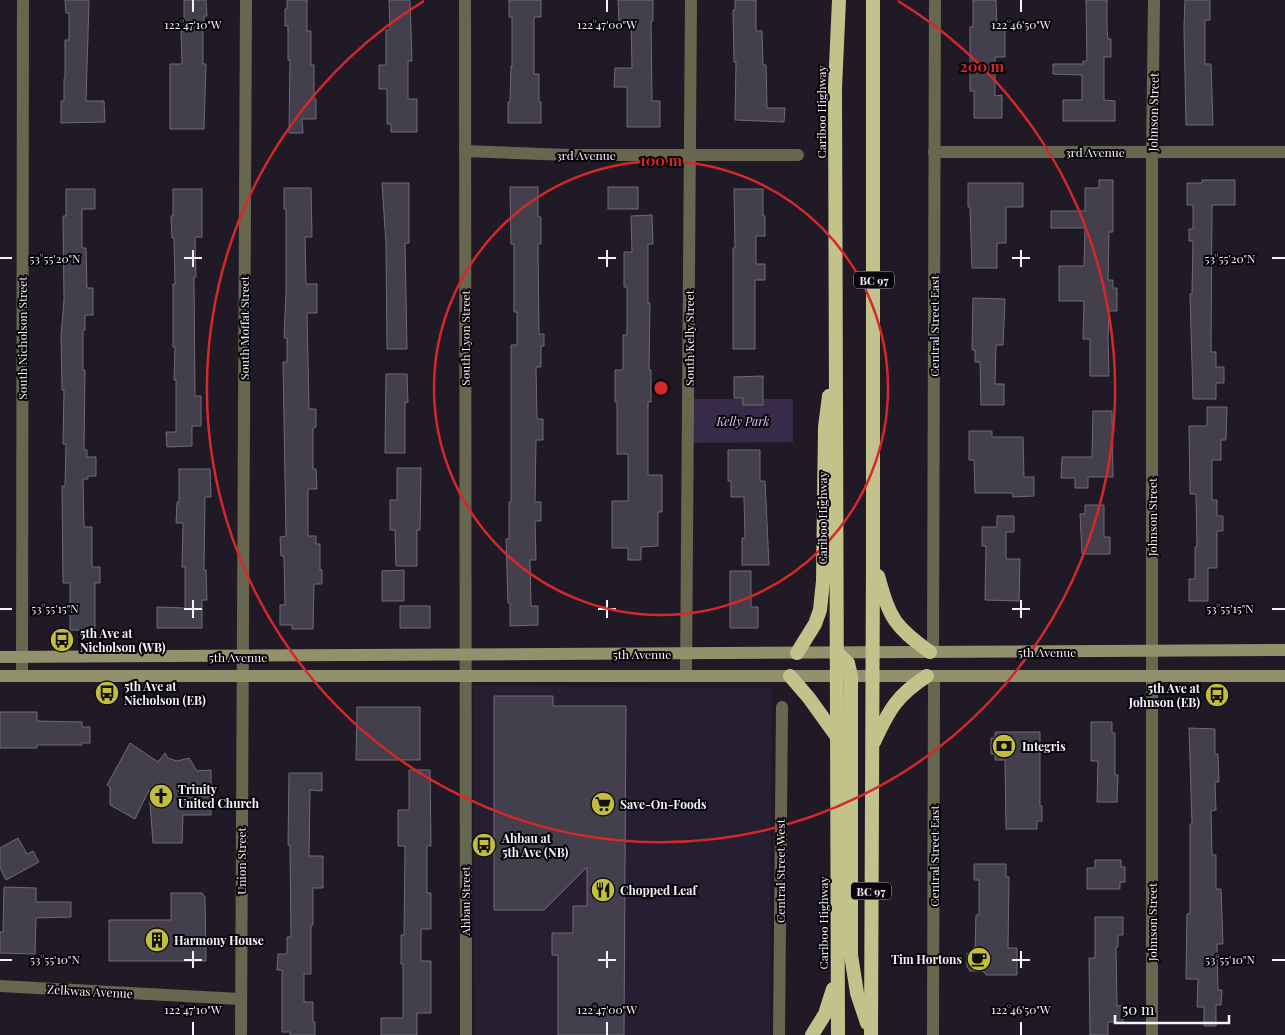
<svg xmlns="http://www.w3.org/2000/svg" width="1285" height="1035" font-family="'Playfair Display',serif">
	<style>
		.built { fill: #261f31 }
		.green { fill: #372b49 }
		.building { fill: #443f4c; stroke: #6f6a79 }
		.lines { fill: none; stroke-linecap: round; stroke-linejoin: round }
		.minor { stroke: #67674f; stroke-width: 12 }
		.secondary { stroke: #92916b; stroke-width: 12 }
		.trunk { stroke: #c3c28a; stroke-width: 14 }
		.ticks { fill: none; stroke: #f4f1f9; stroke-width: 2 }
		.ring { fill: none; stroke: #d62828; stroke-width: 2.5 }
		.labels { text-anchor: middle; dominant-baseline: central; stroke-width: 4; stroke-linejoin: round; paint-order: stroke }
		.shield { fill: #08060b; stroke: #adaab2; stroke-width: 1 }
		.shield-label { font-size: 11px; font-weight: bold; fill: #f4f1f9 }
		.street-label { font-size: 12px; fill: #f4f1f9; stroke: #08060b }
		.park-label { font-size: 12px; font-style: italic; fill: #d8c7f5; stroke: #08060b }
		.poi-label { font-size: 12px; font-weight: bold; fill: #f4f1f9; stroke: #08060b; text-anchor: start }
		.ticks-label { font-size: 12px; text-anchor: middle; fill: #f4f1f9; stroke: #08060b; stroke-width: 4; stroke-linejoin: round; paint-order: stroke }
		.centre { fill: #d62828; stroke: #08060b; stroke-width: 2.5 }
		.ring-label { font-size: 15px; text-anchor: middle; font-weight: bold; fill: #d62828; stroke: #08060b; stroke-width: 4; stroke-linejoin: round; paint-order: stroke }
	</style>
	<rect width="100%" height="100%" fill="#1f1a26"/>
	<polygon class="built" points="473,686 772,688 770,1035 475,1035"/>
	<polygon class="green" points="694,399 793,399 793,442 693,443"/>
	<g class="building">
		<polygon points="65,0 89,0 86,101 104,101 105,122 61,123 61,101 64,101 64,79 65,79 65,40 69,40 69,13 66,13"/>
		<polygon points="184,0 206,0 207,16 204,16 204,25 203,25 203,64 206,64 204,129 170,129 170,64 182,64 181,31 184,31"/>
		<polygon points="287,0 307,0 307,31 311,31 311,65 314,65 314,99 316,99 316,119 302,119 303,133 289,133 290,60 288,60 288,26 285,26 285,9 287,9"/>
		<polygon points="389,0 410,0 412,61 408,61 408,99 417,99 417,132 391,132 391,124 387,124 387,89 379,89 379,65 386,65 386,30 390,30"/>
		<polygon points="509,0 541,0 541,17 534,17 534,74 539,74 539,102 541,102 541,123 508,123 508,102 510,102 511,66 512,66 512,17 509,17"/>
		<polygon points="618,0 653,0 653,21 651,21 652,101 660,101 660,127 627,127 627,87 614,87 615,68 632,68 631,22 619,22"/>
		<polygon points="735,0 756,0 756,31 762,31 763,65 766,65 767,108 785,108 784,122 735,120 736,62 734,62 733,10 735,10"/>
		<polygon points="973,0 996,0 997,27 1005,27 1005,57 995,57 995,96 1002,95 1002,118 974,118 974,91 970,91 970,27 973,27"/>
		<polygon points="1086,0 1107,0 1107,29 1108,39 1111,39 1111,57 1104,57 1104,100 1115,101 1115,121 1063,121 1063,100 1082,100 1082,75 1053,74 1053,64 1083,64 1083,61 1087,61"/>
		<polygon points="1185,0 1210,0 1210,20 1205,20 1205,64 1211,64 1213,125 1186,125 1184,28"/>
		<polygon points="1099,180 1113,180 1113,232 1109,232 1108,280 1113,280 1113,288 1117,288 1117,311 1109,311 1108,339 1109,376 1090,376 1090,339 1083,339 1084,301 1059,301 1059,266 1084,266 1085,228 1051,228 1051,211 1085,211 1085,188 1099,188"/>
		<polygon points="1202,180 1235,180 1235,205 1212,205 1211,352 1216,352 1216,367 1224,367 1224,383 1216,383 1216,399 1193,399 1190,294 1192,294 1193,241 1189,241 1189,229 1193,229 1193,205 1187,205 1187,183 1202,183"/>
		<polygon points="382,183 409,183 409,243 405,243 407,349 387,349 386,244"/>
		<polygon points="968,183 1023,183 1023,207 1006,207 1006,243 997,243 997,268 972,268 970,207 968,207"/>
		<polygon points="510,187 538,187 538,217 541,217 541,244 538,244 539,334 544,334 544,346 541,346 541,367 536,367 537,419 543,419 543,440 536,440 535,502 541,502 541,521 535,521 536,560 530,560 531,606 538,606 538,625 510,626 510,603 508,603 506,539 509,539 509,502 511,502 511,345 517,345 517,312 514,312 514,244 511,244"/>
		<rect x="608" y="187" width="30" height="22"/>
		<polygon points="284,188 311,188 312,237 305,237 306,284 317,284 317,313 307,313 309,409 316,409 316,427 313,428 313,469 316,469 317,489 308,489 308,536 316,536 316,544 320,544 320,570 322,570 322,584 314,584 313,629 292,629 292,625 280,625 280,605 285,605 284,556 281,556 280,537 286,536 283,362 287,362 287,338 284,338 286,292 286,209 284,209"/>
		<polygon points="66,189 95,189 95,209 82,209 82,248 86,248 87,288 93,288 93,315 85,315 85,330 83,330 83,370 85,370 84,450 87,450 87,457 96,457 96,476 88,476 88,479 83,479 84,527 92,527 92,567 100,567 100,583 95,583 95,630 70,630 70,583 63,583 62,486 65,486 66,444 63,444 64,390 62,390 61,335 64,300 63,216 66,216"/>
		<polygon points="173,189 202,189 202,237 195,237 196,277 194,277 195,396 201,396 201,426 192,426 192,446 167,447 166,432 176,432 176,380 174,380 175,347 173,347 173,284 175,284 174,238 172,238 171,216 173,216"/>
		<polygon points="734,189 763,189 763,216 765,216 765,236 756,236 756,264 765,264 765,280 755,280 755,349 733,349 733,248 735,248"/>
		<polygon points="652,215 653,244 648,244 648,303 650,303 649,370 651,370 651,402 648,402 648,475 662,475 662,512 658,512 658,546 641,547 641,560 628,560 628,548 612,548 612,501 628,501 628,454 617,454 617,402 615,402 615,370 623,370 623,335 627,335 627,287 624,287 624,252 632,252 631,216"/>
		<polygon points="973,298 1005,299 1003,345 996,345 995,384 1004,384 1004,405 981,405 980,362 975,362 975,350 972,350"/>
		<polygon points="386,374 407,374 408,402 405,403 405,453 385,453"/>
		<polygon points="763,376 763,405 743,405 743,398 734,398 734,377"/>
		<polygon points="1207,407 1227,407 1226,440 1221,440 1221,460 1212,460 1212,500 1217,500 1217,516 1223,516 1223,531 1217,531 1217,568 1208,568 1208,601 1189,601 1189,579 1195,579 1195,547 1197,547 1196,494 1190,494 1189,426 1207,426"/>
		<polygon points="1093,411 1112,411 1113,477 1088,477 1088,488 1075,488 1075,478 1061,478 1062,457 1092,457"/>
		<polygon points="969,431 992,431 992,437 1023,437 1024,477 1034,477 1034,496 1013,497 1012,493 975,493 974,460 969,460"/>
		<polygon points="728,450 760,450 760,481 765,481 769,565 742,565 742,538 745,538 744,497 731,497 731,481 728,481"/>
		<polygon points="397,468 421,468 420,530 417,530 417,566 396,566 395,530 390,530 390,500 397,500"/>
		<polygon points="179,469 210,469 211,497 205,497 204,570 206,570 207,600 202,600 202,628 157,628 157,607 185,608 185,567 182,567 183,523 176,523 177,502 179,502"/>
		<polygon points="1085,505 1104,505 1104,537 1110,537 1110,554 1082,554 1080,514 1085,514"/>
		<polygon points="997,516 1014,516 1014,532 1006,532 1006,559 1020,559 1019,601 985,600 986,546 982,546 982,527 997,527"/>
		<polygon points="404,570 404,601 382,601 382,571"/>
		<polygon points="730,571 751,571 751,607 758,607 758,628 730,628"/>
		<rect x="400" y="606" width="30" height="22"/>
		<polygon points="494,696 553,696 553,706 626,706 624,1035 558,1035 558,955 552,955 552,933 573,933 573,906 587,906 587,867 544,910 494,910"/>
		<polygon points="357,707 420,707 420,760 356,760"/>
		<polygon points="0,712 37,712 37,721 82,722 82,727 90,727 90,743 82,743 82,745 37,745 37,748 0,748"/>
		<polygon points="1091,722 1112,722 1112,733 1115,733 1115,775 1118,775 1117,802 1097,802 1098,761 1091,761"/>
		<polygon points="1189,728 1215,729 1215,754 1218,754 1219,782 1215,782 1216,810 1211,811 1212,855 1216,855 1216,889 1221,889 1223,944 1217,944 1218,990 1222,990 1221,1005 1216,1005 1216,1026 1204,1026 1204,1007 1197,1007 1198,979 1186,979 1187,914 1190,913 1190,824 1192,824"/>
		<polygon points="995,732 1040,732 1040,806 1042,806 1042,821 1037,821 1037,829 1006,829 1005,760 995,760 995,754 991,754 991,738 995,738"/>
		<polygon points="130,743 158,762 165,753 168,758 177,761 189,758 197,771 211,770 211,815 183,815 182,843 153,843 149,790 135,819 110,805 110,787 107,785"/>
		<polygon points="409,770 430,770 431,846 427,846 427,893 431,893 431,929 421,929 421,961 431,961 431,1013 417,1013 417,1035 381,1035 381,1018 403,1018 403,964 401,964 401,935 404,935 405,846 398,846 398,810 409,810"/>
		<polygon points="289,773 322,773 322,791 310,790 309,856 323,856 323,888 313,888 313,925 311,925 311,974 304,974 304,1002 313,1002 313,1022 315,1022 315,1035 290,1035 290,1032 282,1032 282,970 277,970 278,954 287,954 287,937 291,937 290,845 288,845"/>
		<polygon points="18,838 27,854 33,851 39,862 6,880 0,868 0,848"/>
		<polygon points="1095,860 1121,860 1121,867 1125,867 1125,882 1120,882 1120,889 1087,889 1087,868 1095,868"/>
		<polygon points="974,864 1006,864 1006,877 1009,877 1008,948 1017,948 1017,975 986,975 983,971 970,971 967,967 967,954 973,948 975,948 976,915 979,915 979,880 974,880"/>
		<polygon points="4,887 36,888 36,902 71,902 71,917 36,918 35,954 0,953 0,932 3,932"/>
		<polygon points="171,893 202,893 205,897 206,961 109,961 109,920 171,920"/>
		<polygon points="1095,917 1123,917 1123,935 1118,935 1118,947 1116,947 1117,1006 1123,1005 1123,1022 1108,1022 1108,1035 1090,1035 1089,958 1095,958"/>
	</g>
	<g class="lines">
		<g class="minor">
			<polyline points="465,0 466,1035"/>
			<polyline points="465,151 569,155 798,155"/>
			<polyline points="934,152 1285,152"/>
			<polyline points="933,652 935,0"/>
			<polyline points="22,676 23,0"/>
			<polyline points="686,676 691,0"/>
			<polyline points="0,986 240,999"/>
			<polyline points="241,1035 246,0"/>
			<polyline points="779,1035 782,707"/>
			<polyline points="933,1035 934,676"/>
			<polyline points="1152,1035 1152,152 1154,0"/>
		</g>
		<g class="secondary">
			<polyline points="0,657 1285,650"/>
			<polyline points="0,676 1285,676"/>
		</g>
		<g class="trunk">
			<path d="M878 576C890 619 894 626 930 652"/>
			<polyline points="797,653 815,624 820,610 823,581 825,427 829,396"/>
			<polyline points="837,653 848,663 851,676 851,955 857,993 867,1023"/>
			<polyline points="790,676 809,698 837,737"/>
			<path d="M874 742C889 710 897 695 927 676"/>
			<polyline points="812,1035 825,1014 833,989"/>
			<polyline points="838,1035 835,88 839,0"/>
			<polyline points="871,1035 873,561 873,0"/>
		</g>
	</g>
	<path class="ticks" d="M193 0V12M607 0V12M1021 0V12M193 250V267M607 250V267M1021 250V267M0 258H12M184 258H202M598 258H616M1012 258H1030M1272 258H1285M193 600V618M607 600V618M1021 600V618M0 609H12M184 609H202M598 609H616M1012 609H1030M1272 609H1285M193 951V968M607 951V968M1021 951V968M0 960H12M184 960H202M598 960H616M1012 960H1030M1272 960H1285M193 1022V1035M607 1022V1035M1021 1022V1035"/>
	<g class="ring">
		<circle cx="661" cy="388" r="227"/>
		<path d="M898 1A454 454 0 1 1 424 1"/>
	</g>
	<defs>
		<g id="bus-disc" transform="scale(1.25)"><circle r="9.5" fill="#c3bd3e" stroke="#08060b"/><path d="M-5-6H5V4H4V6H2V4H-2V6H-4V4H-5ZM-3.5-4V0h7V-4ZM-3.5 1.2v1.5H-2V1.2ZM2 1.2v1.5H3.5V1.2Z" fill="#111"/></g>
		<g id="bank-disc" transform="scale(1.25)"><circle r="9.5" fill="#c3bd3e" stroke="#08060b"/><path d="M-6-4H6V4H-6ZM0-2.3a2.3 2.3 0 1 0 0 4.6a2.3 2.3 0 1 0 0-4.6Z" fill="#111"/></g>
		<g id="church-disc" transform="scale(1.25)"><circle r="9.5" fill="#c3bd3e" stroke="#08060b"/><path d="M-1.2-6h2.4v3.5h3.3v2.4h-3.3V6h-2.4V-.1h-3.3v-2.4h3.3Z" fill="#111"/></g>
		<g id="supermarket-disc" transform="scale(1.25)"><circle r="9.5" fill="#c3bd3e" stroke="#08060b"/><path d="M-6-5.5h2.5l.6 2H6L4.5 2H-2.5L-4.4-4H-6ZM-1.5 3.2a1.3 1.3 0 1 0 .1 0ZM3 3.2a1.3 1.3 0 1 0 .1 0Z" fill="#111"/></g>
		<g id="restaurant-disc" transform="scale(1.25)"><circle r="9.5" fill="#c3bd3e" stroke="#08060b"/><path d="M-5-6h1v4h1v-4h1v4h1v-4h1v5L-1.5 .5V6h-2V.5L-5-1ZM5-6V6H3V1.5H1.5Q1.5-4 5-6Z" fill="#111"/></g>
		<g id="building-disc" transform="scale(1.25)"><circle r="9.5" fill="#c3bd3e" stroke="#08060b"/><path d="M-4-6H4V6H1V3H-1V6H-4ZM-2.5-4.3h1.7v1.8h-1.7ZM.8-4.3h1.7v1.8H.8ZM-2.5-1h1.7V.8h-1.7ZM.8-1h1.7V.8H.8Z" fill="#111"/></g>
		<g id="cafe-disc" transform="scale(1.25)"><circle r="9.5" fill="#c3bd3e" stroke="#08060b"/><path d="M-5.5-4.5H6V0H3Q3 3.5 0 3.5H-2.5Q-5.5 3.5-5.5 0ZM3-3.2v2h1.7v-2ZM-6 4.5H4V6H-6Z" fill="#111"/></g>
	</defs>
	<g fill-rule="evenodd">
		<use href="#bus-disc" x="62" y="640"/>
		<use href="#bus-disc" x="107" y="693"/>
		<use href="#bus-disc" x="1217" y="695"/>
		<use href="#bank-disc" x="1004" y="746"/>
		<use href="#church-disc" x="161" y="796"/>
		<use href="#supermarket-disc" x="603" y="804"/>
		<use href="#bus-disc" x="484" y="845"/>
		<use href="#restaurant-disc" x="603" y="890"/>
		<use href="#building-disc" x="157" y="940"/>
		<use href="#cafe-disc" x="979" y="959"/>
	</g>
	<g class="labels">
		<g class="shield">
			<rect x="854" y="271.5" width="40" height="17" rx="4"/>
			<rect x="851" y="882.5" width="40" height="17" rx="4"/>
		</g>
		<g class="shield-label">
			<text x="874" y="280">BC 97</text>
			<text x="871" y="891">BC 97</text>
		</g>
		<g class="street-label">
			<text transform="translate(821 112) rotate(-90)">Cariboo Highway</text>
			<text transform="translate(1153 112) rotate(-89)">Johnson Street</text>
			<text x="1095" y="152">3rd Avenue</text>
			<text x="586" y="155">3rd Avenue</text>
			<text transform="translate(934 326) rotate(-90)">Central Street East</text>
			<text transform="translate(244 328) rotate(-90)">South Moffat Street</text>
			<text transform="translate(22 338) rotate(-90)">South Nicholson Street</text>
			<text transform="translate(465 338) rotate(-90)">South Lyon Street</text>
			<text transform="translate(689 338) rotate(-90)">South Kelly Street</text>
			<text transform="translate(1152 517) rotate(-90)">Johnson Street</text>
			<text transform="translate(822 518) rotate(-90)">Cariboo Highway</text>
			<text x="1047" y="652">5th Avenue</text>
			<text x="642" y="654">5th Avenue</text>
			<text x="238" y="657">5th Avenue</text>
			<text transform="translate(934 856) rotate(-90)">Central Street East</text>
			<text transform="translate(241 861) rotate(-90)">Union Street</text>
			<text transform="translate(780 871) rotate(-90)">Central Street West</text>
			<text transform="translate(465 901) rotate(-90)">Ahbau Street</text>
			<text transform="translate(1152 922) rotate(-90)">Johnson Street</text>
			<text transform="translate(823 923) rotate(-90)">Cariboo Highway</text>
			<text transform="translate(90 991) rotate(3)">Zelkwas Avenue</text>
		</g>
		<g class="park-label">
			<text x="743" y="421">Kelly Park</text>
		</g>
		<g class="poi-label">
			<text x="80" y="633">5th Ave at<tspan x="80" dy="14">Nicholson (WB)</tspan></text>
			<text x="124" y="686">5th Ave at<tspan x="124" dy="14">Nicholson (EB)</tspan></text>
			<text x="1200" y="688" text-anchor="end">5th Ave at<tspan x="1200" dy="14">Johnson (EB)</tspan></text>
			<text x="1022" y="746">Integris</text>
			<text x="178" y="789">Trinity<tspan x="178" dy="14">United Church</tspan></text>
			<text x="620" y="804">Save-On-Foods</text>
			<text x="502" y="838">Ahbau at<tspan x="502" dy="14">5th Ave (NB)</tspan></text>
			<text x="620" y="890">Chopped Leaf</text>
			<text x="174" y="940">Harmony House</text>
			<text x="962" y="959" text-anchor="end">Tim Hortons</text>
		</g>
	</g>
	<g class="ticks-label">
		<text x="193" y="29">122°47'10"W</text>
		<text x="607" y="29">122°47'00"W</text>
		<text x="1021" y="29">122°46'50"W</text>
		<text x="55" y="263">53°55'20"N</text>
		<text x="1230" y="263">53°55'20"N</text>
		<text x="55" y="613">53°55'15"N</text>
		<text x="1230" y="613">53°55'15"N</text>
		<text x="55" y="964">53°55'10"N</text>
		<text x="1230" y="964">53°55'10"N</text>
		<text x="193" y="1014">122°47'10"W</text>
		<text x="607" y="1014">122°47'00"W</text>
		<text x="1021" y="1014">122°46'50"W</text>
	</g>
	<circle cx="661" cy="388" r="8" class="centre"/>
	<g class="ring-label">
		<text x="982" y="72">200 m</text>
		<text x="661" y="166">100 m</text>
	</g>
	<path d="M1115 1015v8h114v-8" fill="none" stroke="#f4f1f9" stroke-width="2.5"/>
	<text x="1122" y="1015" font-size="15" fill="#f4f1f9" stroke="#08060b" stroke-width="4" paint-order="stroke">50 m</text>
</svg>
